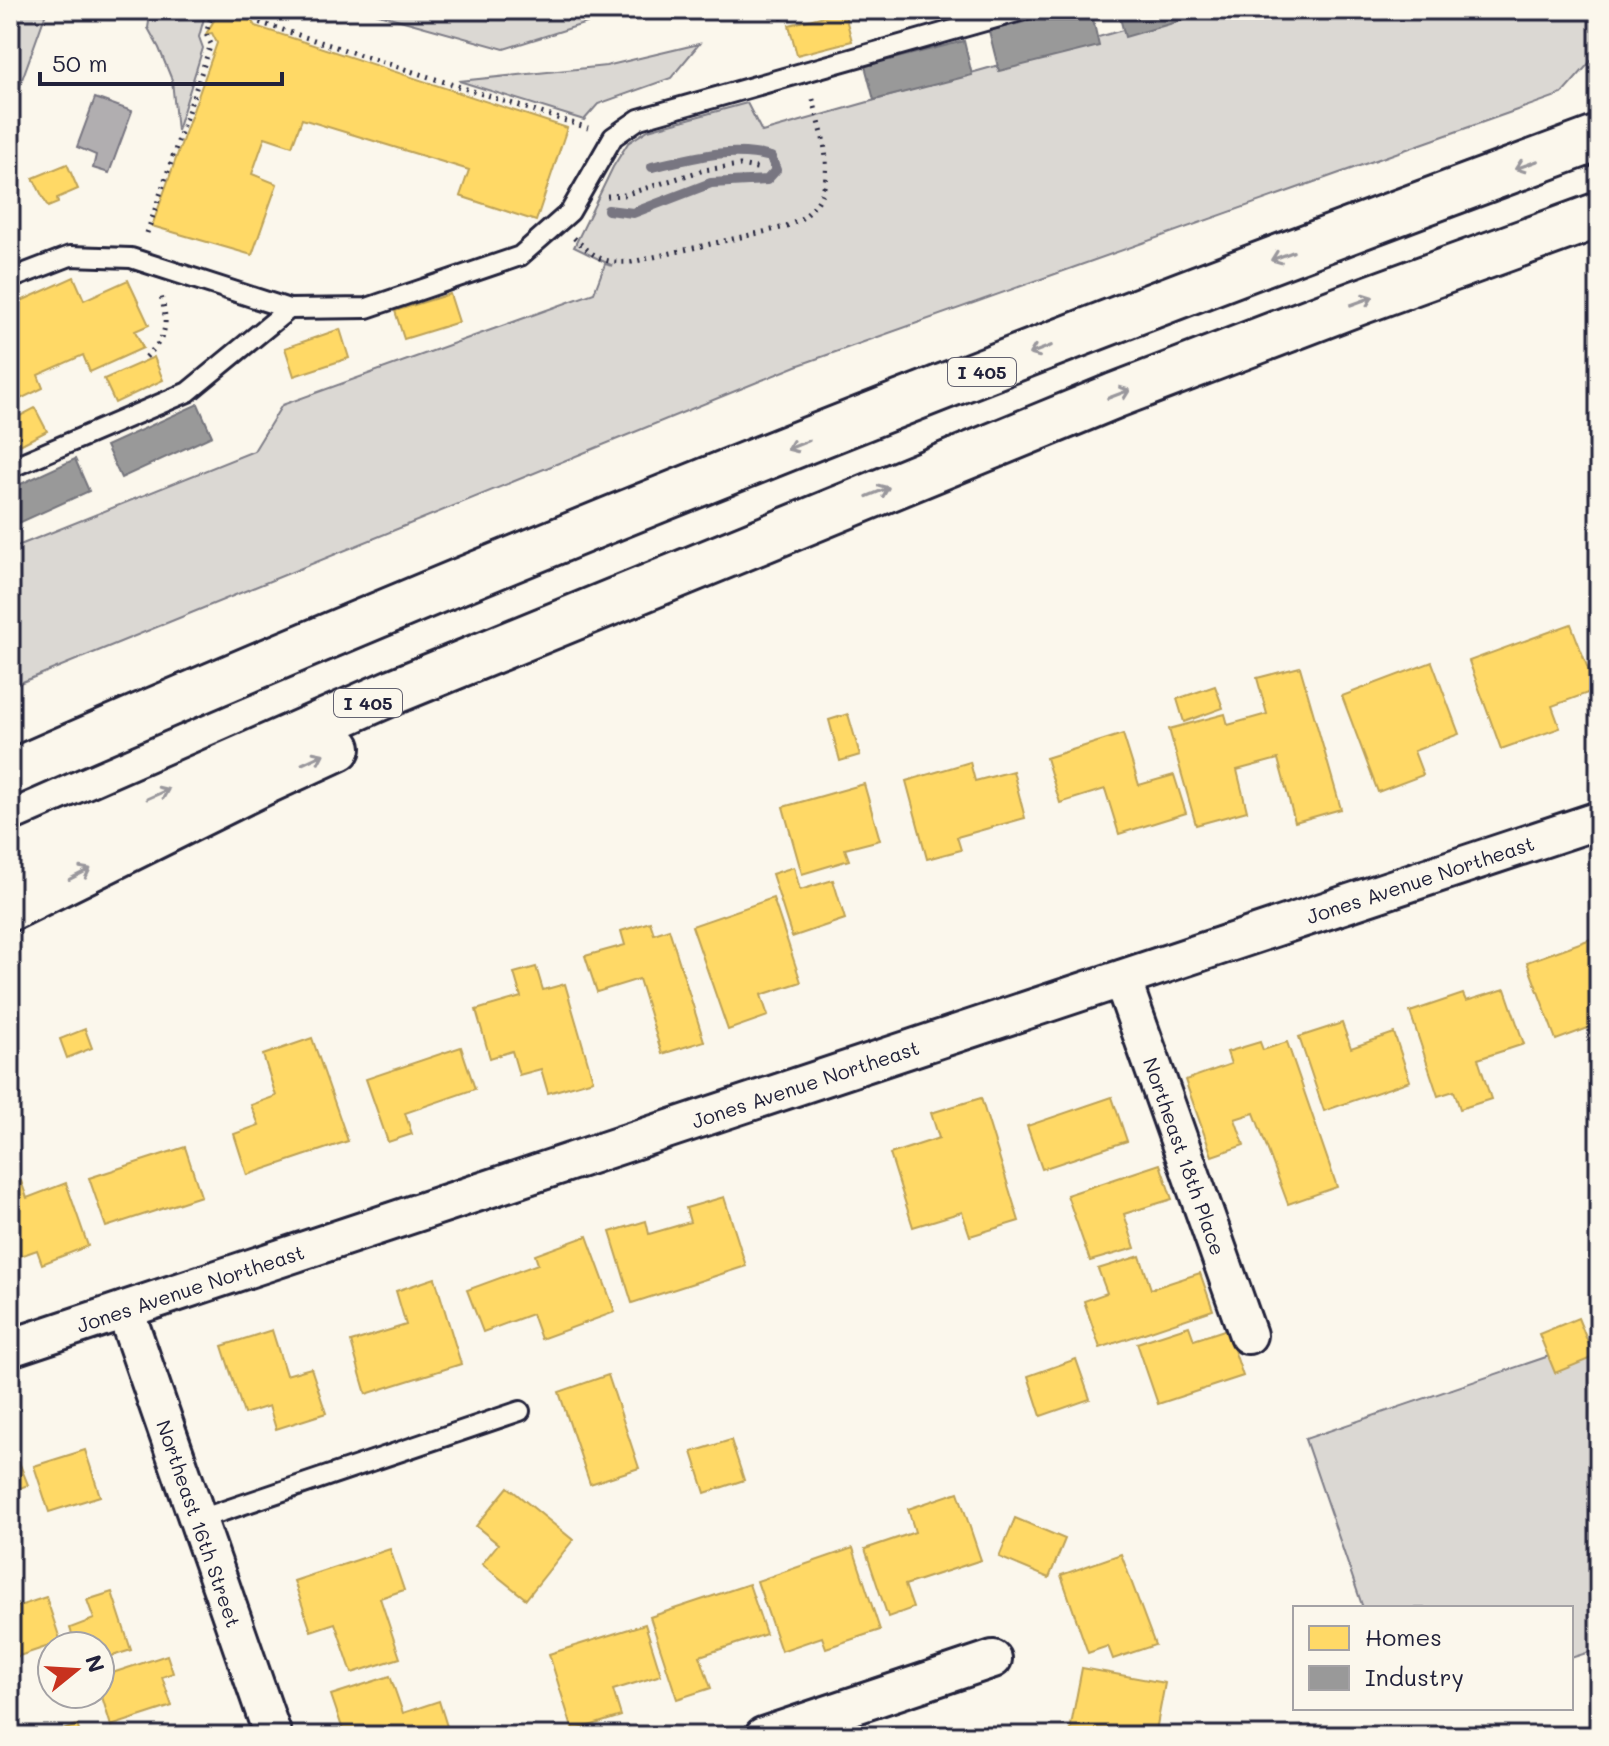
<svg xmlns="http://www.w3.org/2000/svg" width="1609" height="1746" font-family="Mali,sans-serif">
	<style>
		.green { fill: #dbd8d3; stroke: #7e7d87; stroke-width: 2 }
		.water { fill: #b1aeb0; stroke: #787681; stroke-width: 2 }
		.homes { fill: #ffd966; stroke: #bda259; stroke-width: 2 }
		.industry { fill: #999; stroke: #75757d; stroke-width: 2 }
		.lines { fill: none; stroke-linecap: round; stroke-linejoin: round }
		.stream { stroke: #787681; stroke-width: 10 }
		.lane-casing { stroke: #22223b; stroke-width: 24 }
		.street-casing { stroke: #22223b; stroke-width: 42 }
		.highway-casing { stroke: #22223b; stroke-width: 50 }
		.path { stroke: #22223b; stroke-width: 5; stroke-dasharray: 2 6; stroke-linecap: butt }
		.lane { stroke: #fbf7ec; stroke-width: 18 }
		.street { stroke: #fbf7ec; stroke-width: 36 }
		.highway { stroke: #fbf7ec; stroke-width: 44 }
		.oneway { stroke: #99979c }
		.labels { text-anchor: middle; dominant-baseline: central; stroke-width: 8; stroke-linejoin: round; paint-order: stroke }
		.shield { fill: #fbf7ec; stroke: #636270; stroke-width: 2 }
		.shield-label { font-size: 18px; font-weight: bold; fill: #22223b }
		.street-label { font-size: 20px; fill: #22223b; stroke: #fbf7ec }
	</style>
	<rect width="100%" height="100%" fill="#fbf7ec"/>
	<filter id="ink" filterUnits="userSpaceOnUse"><feTurbulence type="fractalNoise" baseFrequency=".0125" numOctaves="2"/><feDisplacementMap in="SourceGraphic" scale="16" xChannelSelector="R" yChannelSelector="G"/><feConvolveMatrix kernelMatrix="1 2 1 2 8 2 1 2 1" color-interpolation-filters="sRGB"/></filter>
	<g filter="url(#ink)">
		<g class="green">
			<polygon points="10,10 47,10 10,113"/>
			<polygon points="155,10 174,10 204,18 199,37 203,48 177,131 172,80 159,48 148,28 150,15"/>
			<polygon points="364,10 628,10 504,49"/>
			<polygon points="1194,10 1599,10 1599,52 1562,94 799,365 10,687 10,549 254,451 282,405 594,293 605,264 613,266 574,247 613,167 628,143 648,130 747,103 762,132"/>
			<polygon points="699,44 671,78 598,104 584,120 459,81 606,66"/>
			<polygon points="1599,1339 1599,1649 1571,1658 1571,1608 1363,1608 1305,1439"/>
		</g>
		<polygon class="water" points="95,98 132,111 109,173 93,168 96,155 77,147"/>
		<g class="homes">
			<polygon points="228,10 248,15 255,26 567,128 536,221 460,196 469,170 302,119 292,146 265,137 252,174 277,184 252,255 152,226 217,43 212,33 206,34 216,17"/>
			<polygon points="844,11 852,41 797,55 789,25"/>
			<polygon points="67,164 78,189 57,198 58,203 48,207 33,178"/>
			<polygon points="74,277 84,300 128,280 149,325 135,331 143,348 90,372 83,355 38,375 43,388 10,404 10,306"/>
			<polygon points="450,294 459,322 404,339 395,311"/>
			<polygon points="340,329 349,358 294,376 285,348"/>
			<polygon points="154,357 163,380 115,403 104,379"/>
			<polygon points="35,408 47,431 10,450 10,421"/>
			<polygon points="1571,624 1596,690 1552,706 1560,728 1501,749 1469,661"/>
			<polygon points="1432,662 1459,734 1414,751 1423,775 1378,792 1342,696"/>
			<polygon points="1300,667 1341,809 1295,822 1278,759 1237,770 1247,811 1196,825 1169,729 1225,714 1228,725 1267,714 1257,678"/>
			<polygon points="1215,686 1223,708 1184,722 1177,699"/>
			<polygon points="848,714 860,755 840,761 829,720"/>
			<polygon points="1123,734 1139,785 1174,775 1186,813 1119,834 1105,789 1060,803 1046,758"/>
			<polygon points="970,762 975,781 1013,771 1025,818 957,837 961,850 927,859 906,781"/>
			<polygon points="864,784 880,840 845,849 849,860 802,874 783,807"/>
			<polygon points="794,867 800,890 833,880 845,919 792,937 772,874"/>
			<polygon points="773,898 801,982 761,995 768,1016 728,1030 692,926"/>
			<polygon points="650,922 654,934 669,929 704,1041 662,1054 639,979 597,992 585,956 625,945 621,931"/>
			<polygon points="1599,936 1599,1024 1556,1040 1527,962"/>
			<polygon points="536,967 543,990 565,984 593,1080 548,1093 541,1069 519,1075 512,1051 490,1058 476,1010 521,997 514,973"/>
			<polygon points="1505,989 1524,1044 1478,1059 1491,1099 1460,1109 1454,1091 1438,1096 1410,1012 1463,994 1466,1001"/>
			<polygon points="1342,1023 1351,1048 1394,1033 1410,1081 1324,1111 1299,1037"/>
			<polygon points="85,1029 92,1048 67,1058 60,1039"/>
			<polygon points="312,1038 348,1141 247,1175 234,1134 259,1125 251,1105 276,1096 263,1055"/>
			<polygon points="1260,1042 1263,1050 1287,1042 1337,1187 1288,1204 1254,1113 1235,1119 1244,1145 1212,1156 1185,1080 1231,1064 1227,1052"/>
			<polygon points="461,1047 475,1089 405,1113 412,1134 388,1142 366,1079"/>
			<polygon points="1112,1097 1127,1141 1042,1169 1027,1126"/>
			<polygon points="981,1098 1019,1221 970,1236 962,1212 913,1227 890,1154 939,1138 931,1113"/>
			<polygon points="185,1147 201,1196 106,1227 89,1178"/>
			<polygon points="1160,1164 1172,1199 1124,1214 1135,1248 1090,1261 1067,1195"/>
			<polygon points="21,1181 27,1198 66,1183 88,1246 42,1264 37,1250 12,1259 10,1251 10,1185"/>
			<polygon points="724,1197 746,1266 632,1303 610,1232 646,1221 649,1234 690,1222 686,1208"/>
			<polygon points="587,1236 615,1312 541,1339 532,1314 483,1332 467,1290 538,1264 535,1255"/>
			<polygon points="1140,1256 1151,1289 1200,1273 1213,1310 1100,1348 1084,1301 1107,1293 1098,1269"/>
			<polygon points="435,1278 461,1364 366,1394 351,1342 406,1325 396,1291"/>
			<polygon points="1578,1318 1594,1357 1555,1373 1539,1334"/>
			<polygon points="1189,1326 1194,1340 1227,1329 1243,1376 1158,1404 1137,1343"/>
			<polygon points="272,1330 286,1375 311,1368 326,1413 276,1429 269,1406 244,1414 222,1346"/>
			<polygon points="1076,1359 1090,1399 1041,1416 1028,1376"/>
			<polygon points="608,1375 639,1468 590,1484 559,1392"/>
			<polygon points="10,1439 28,1485 10,1492"/>
			<polygon points="731,1440 744,1480 705,1493 692,1452"/>
			<polygon points="85,1450 100,1496 49,1512 34,1466"/>
			<polygon points="508,1487 573,1540 526,1599 482,1564 498,1544 476,1526"/>
			<polygon points="958,1492 981,1560 905,1585 913,1608 888,1617 865,1549 915,1532 908,1509"/>
			<polygon points="1015,1518 1065,1539 1049,1578 999,1557"/>
			<polygon points="853,1548 880,1630 826,1648 822,1637 781,1651 757,1581"/>
			<polygon points="390,1549 404,1590 380,1598 400,1658 352,1673 335,1623 311,1631 294,1581"/>
			<polygon points="1121,1554 1155,1645 1113,1659 1108,1646 1088,1653 1061,1575"/>
			<polygon points="749,1584 766,1634 700,1656 711,1688 677,1699 650,1617"/>
			<polygon points="112,1592 131,1650 100,1660 100,1646 76,1646 70,1628 94,1619 87,1600"/>
			<polygon points="46,1597 61,1642 13,1658 10,1648 10,1609"/>
			<polygon points="645,1624 661,1675 613,1690 621,1716 573,1731 549,1654"/>
			<polygon points="167,1655 173,1673 162,1677 172,1706 111,1726 100,1690 100,1677"/>
			<polygon points="1082,1668 1165,1683 1155,1736 1069,1736"/>
			<polygon points="390,1676 403,1713 439,1701 450,1736 345,1736 331,1695"/>
			<polygon points="11,1704 21,1736 10,1736"/>
			<polygon points="77,1725 81,1736 46,1736"/>
		</g>
		<g class="industry">
			<polygon points="1071,10 1091,10 1099,46 999,71 989,31"/>
			<polygon points="1118,10 1218,10 1125,37"/>
			<polygon points="964,41 972,75 874,100 865,66"/>
			<polygon points="198,404 212,436 121,478 106,446"/>
			<polygon points="75,459 89,491 10,527 10,489"/>
		</g>
		<g class="lines">
			<path class="stream" d="M608 210 633 213 711 183 767 180 776 170 771 157C729 146 693 158 652 167"/>
			<g class="lane-casing">
				<g id="lane">
					<polyline points="10,279 70,256 131,258 289,309 367,308 520,256 570,212 613,137 639,119 1024,10"/>
					<polyline points="10,468 188,392 289,309"/>
					<polyline points="197,1520 520,1411"/>
				</g>
			</g>
			<g class="street-casing">
				<g id="street">
					<path id="s1" d="M1122 979 1248 1335"/>
					<path id="s2" d="M125 1310 273 1736"/>
					<path id="s3" d="M10 1348 1599 820"/>
					<polyline points="763,1736 993,1659"/>
				</g>
			</g>
			<g class="highway-casing">
				<g id="highway">
					<path d="M10 773C532 543 1064 335 1599 138"/>
					<polyline points="10,860 395,691 1114,396 1357,303 1599,215"/>
					<polyline points="10,908 260,784 338,748"/>
				</g>
			</g>
			<g class="path">
				<polyline points="250,10 258,22 588,128"/>
				<polyline points="780,10 784,24"/>
				<polyline points="607,196 624,195 704,170 740,165 761,169"/>
				<polyline points="147,233 211,44 206,34 212,13 217,10"/>
				<path d="M574 238C595 257 602 264 632 262L785 227C790 224 797 222 802 218 843 190 822 134 812 96"/>
				<path d="M146 357C169 335 168 322 160 292"/>
			</g>
			<use href="#lane" class="lane"/>
			<use href="#street" class="street"/>
			<use href="#highway" class="highway"/>
		</g>
		<defs><path id="oneway-shaft" d="M-6 0H5M1.5-3L5.5 0L1.5 3" fill="none" stroke-width="1.6" stroke-linecap="round" stroke-linejoin="round" transform="scale(2)"/></defs>
		<g class="oneway">
			<use href="#oneway-shaft" transform="translate(1526 165) rotate(160)"/>
			<use href="#oneway-shaft" transform="translate(1282 256) rotate(159)"/>
			<use href="#oneway-shaft" transform="translate(1362 301) rotate(-20)"/>
			<use href="#oneway-shaft" transform="translate(1040 350) rotate(159)"/>
			<use href="#oneway-shaft" transform="translate(1119 394) rotate(-21)"/>
			<use href="#oneway-shaft" transform="translate(798 445) rotate(158)"/>
			<use href="#oneway-shaft" transform="translate(878 492) rotate(-22)"/>
			<use href="#oneway-shaft" transform="translate(313 759) rotate(-25)"/>
			<use href="#oneway-shaft" transform="translate(158 794) rotate(-24)"/>
			<use href="#oneway-shaft" transform="translate(80 874) rotate(-27)"/>
		</g>
	</g>
	<g class="labels">
		<g class="shield">
			<rect x="948" y="358" width="68" height="28" rx="6"/>
			<rect x="334" y="689" width="68" height="28" rx="6"/>
		</g>
		<g class="shield-label">
			<text x="982" y="372">I 405</text>
			<text x="368" y="703">I 405</text>
		</g>
		<g class="street-label">
			<text stroke="none"><textPath href="#s3" startOffset="1486">Jones Avenue Northeast</textPath></text>
			<text stroke="none"><textPath href="#s3" startOffset="838">Jones Avenue Northeast</textPath></text>
			<text stroke="none"><textPath href="#s1" startOffset="188">Northeast 18th Place</textPath></text>
			<text stroke="none"><textPath href="#s3" startOffset="190">Jones Avenue Northeast</textPath></text>
			<text stroke="none"><textPath href="#s2" startOffset="226">Northeast 16th Street</textPath></text>
		</g>
	</g>
	<rect width="1609" height="1746" fill="none" stroke="#fbf7ec" stroke-width="40"/>
	<rect x="20" y="20" width="1569" height="1706" fill="none" stroke="#22223b" stroke-width="3" filter="url(#ink)"/>
	<rect x="1293" y="1606" width="280" height="104" fill="#fbf7ec" stroke="#a4a2a5" stroke-width="2"/>
	<rect x="1309" y="1626" width="40" height="24" fill="#ffd966" stroke="#a4a2a5" stroke-width="2"/>
	<text x="1365" y="1646" font-size="24" fill="#22223b">Homes</text>
	<rect x="1309" y="1666" width="40" height="24" fill="#999999" stroke="#a4a2a5" stroke-width="2"/>
	<text x="1365" y="1686" font-size="24" fill="#22223b">Industry</text>
	<g transform="translate(76 1670) rotate(72)"><circle r="38" fill="#fbf7ec" stroke="#a4a2a5" stroke-width="2"/>
	<path d="M0-6L14 30L0 20L-14 30Z" fill="#c8321e"/>
	<text y="-12" font-size="22" font-weight="bold" text-anchor="middle" fill="#22223b">N</text>
	</g>
	<path d="M40 72v12h242v-12" fill="none" stroke="#22223b" stroke-width="4"/>
	<text x="52" y="72" font-size="24" fill="#22223b" stroke="#fbf7ec" stroke-width="6" paint-order="stroke">50 m</text>
</svg>
